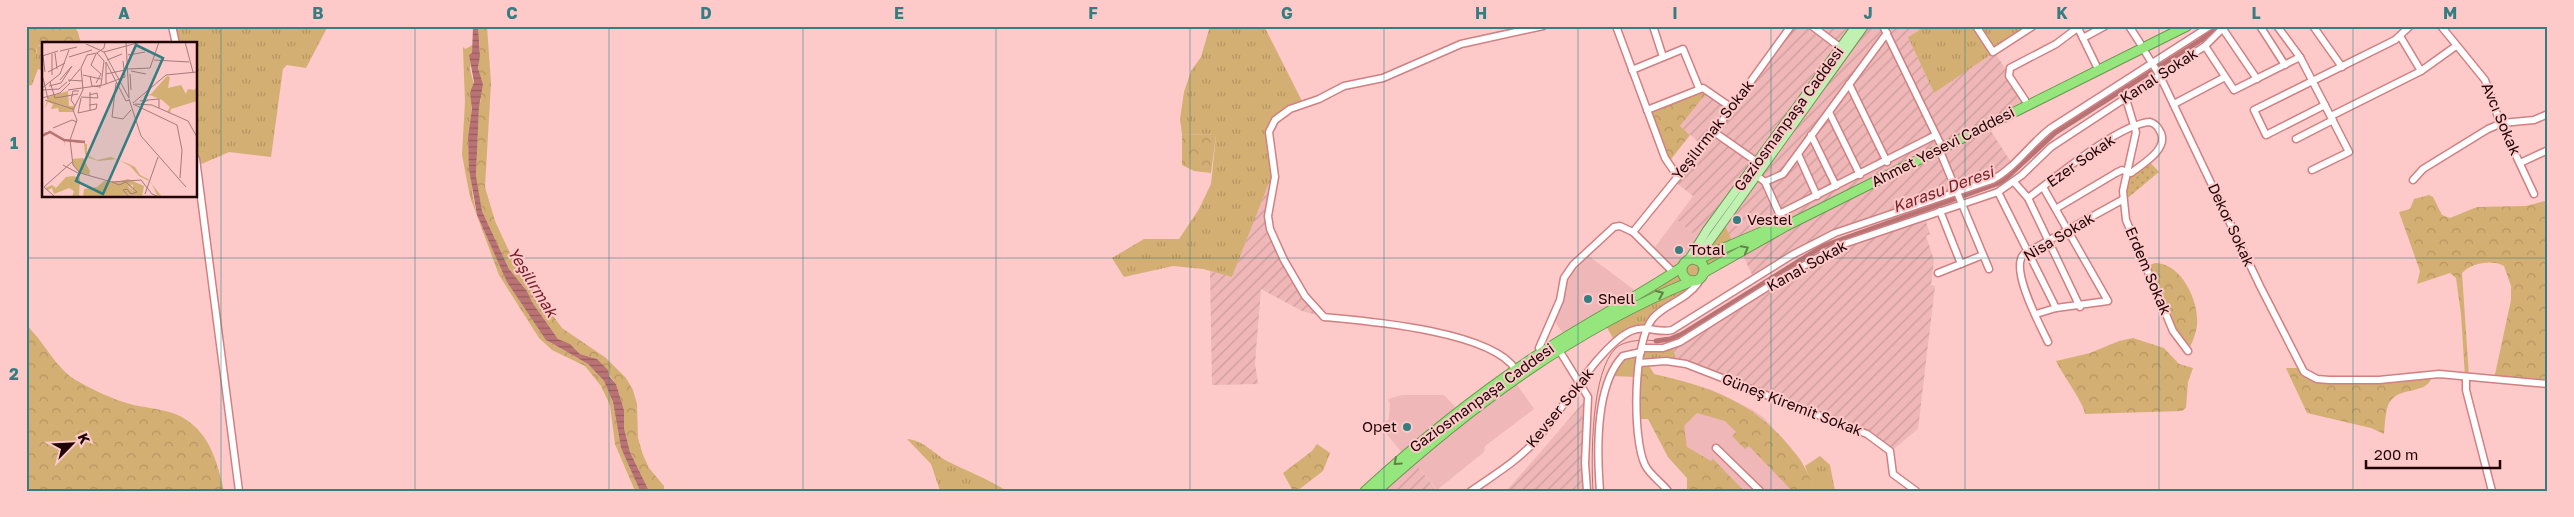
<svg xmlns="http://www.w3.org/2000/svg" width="2574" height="517" font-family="'Golos Text',sans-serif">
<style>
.built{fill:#efb7b7}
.industrial{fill:url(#industrial-furrows)}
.grass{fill:url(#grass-tufts)}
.forest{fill:url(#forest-crowns)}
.park{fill:url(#park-dots)}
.water{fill:url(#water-rules)}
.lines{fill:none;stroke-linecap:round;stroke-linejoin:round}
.stream{stroke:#ba7374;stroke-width:1}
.canal{stroke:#ba7374;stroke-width:5}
.minor-casing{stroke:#d08082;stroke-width:9}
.major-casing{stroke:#6d9754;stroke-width:10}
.highway-casing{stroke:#6d9754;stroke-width:11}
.minor{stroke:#fff;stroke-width:6}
.major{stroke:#c0f0b2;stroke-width:8}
.highway{stroke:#96e67e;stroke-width:9}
.oneway{stroke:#618148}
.grid{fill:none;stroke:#347d80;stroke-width:1;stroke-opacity:0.55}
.poi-dot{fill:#347d80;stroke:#fdc9c9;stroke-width:2}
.labels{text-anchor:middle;stroke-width:4;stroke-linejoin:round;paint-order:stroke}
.street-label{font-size:15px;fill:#200506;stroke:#fdc9c9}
.poi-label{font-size:15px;fill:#200506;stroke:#fdc9c9;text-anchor:start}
.water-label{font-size:16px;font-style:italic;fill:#751e28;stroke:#fdc9c9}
.inset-river{fill:none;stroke:#ba7374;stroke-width:2.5}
.inset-road{fill:none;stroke:#a57b7b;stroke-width:1}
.view{fill:#347d80;fill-opacity:0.15;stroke:#347d80;stroke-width:2.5}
.inset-edge{fill:none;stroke:#200506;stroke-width:2.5}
.neatline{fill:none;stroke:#347d80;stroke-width:2}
.grid-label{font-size:16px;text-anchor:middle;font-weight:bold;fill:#347d80}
</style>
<defs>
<pattern id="industrial-furrows" width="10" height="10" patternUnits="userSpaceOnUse" patternTransform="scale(1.25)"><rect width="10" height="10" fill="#efb7b7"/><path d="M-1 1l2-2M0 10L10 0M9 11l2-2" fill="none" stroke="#cd9c9c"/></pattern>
<pattern id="grass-tufts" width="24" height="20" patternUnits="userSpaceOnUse" patternTransform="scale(1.25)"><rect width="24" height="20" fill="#d4af73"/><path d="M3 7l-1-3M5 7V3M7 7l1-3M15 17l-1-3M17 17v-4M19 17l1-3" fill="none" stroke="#b69562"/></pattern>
<pattern id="forest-crowns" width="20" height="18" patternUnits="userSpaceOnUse" patternTransform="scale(1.25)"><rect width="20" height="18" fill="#d4af73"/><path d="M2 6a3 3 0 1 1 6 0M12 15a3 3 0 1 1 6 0" fill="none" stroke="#b69562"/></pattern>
<pattern id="park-dots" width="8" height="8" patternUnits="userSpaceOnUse" patternTransform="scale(1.25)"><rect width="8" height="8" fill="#d4af73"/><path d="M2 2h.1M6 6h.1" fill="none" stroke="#b69562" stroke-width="1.8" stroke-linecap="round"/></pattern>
<pattern id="water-rules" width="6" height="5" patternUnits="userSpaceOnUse" patternTransform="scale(1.25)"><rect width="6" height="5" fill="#ba7374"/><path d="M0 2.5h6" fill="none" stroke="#975c5d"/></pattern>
</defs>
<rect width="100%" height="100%" fill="#fdc9c9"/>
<!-- built -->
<g class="built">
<path d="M1676 219 1701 240 1682 267 1674 273 1652 251Z"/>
<path d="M1586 254 1633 289 1636 296 1566 337 1552 318 1562 282Z"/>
<path d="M1647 362 1654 374 1712 390 1753 410 1764 418 1801 460 1814 491H1687V478L1668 457 1653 426 1648 419H1638Z"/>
<path d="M1514 380 1534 409 1485 446 1484 452 1437 490 1412 459Z"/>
<path d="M1402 395H1444L1459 411 1404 455 1380 426 1389 419 1390 404 1388 399Z"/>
</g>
<!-- industrial -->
<g class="industrial">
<path d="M1791 26H1926L1908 37 1934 93 1994 51 2028 105 1987 125 2013 165 1998 177 1835 233 1754 279 1741 251 1696 260 1701 240 1676 219 1693 196 1674 181 1703 146 1680 126 1709 90 1731 108Z"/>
<path d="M1269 183 1275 185 1268 222 1305 296 1324 317 1302 311 1261 289 1255 363 1258 384 1212 385 1210 271 1232 277Z"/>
<path d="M1924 216 1930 234 1926 236 1934 260 1931 285 1935 286 1918 429 1890 452 1873 437 1677 362 1672 345 1826 252Z"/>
<path d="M1588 397 1587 491H1506L1538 455Z"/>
<path d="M1412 459 1437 491H1377Z"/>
</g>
<!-- grass -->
<g class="grass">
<path d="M172 26H328L306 68 287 65 283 69 271 157 229 152 197 166 196 44H176Z"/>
<path d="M1210 26H1264L1304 105 1290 109 1270 128 1275 185 1269 183 1232 277 1203 269 1173 266 1124 277 1112 258 1144 239H1179L1199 209 1211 184 1216 135 1182 134 1180 119 1184 92 1191 71 1201 57Z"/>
<path d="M1926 26H2033L1934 93 1908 37Z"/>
<path d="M44 45V71L38 69 32 85 26 86V65L37 53V46Z"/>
<path d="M473 45 470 69 474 85 468 146 473 197H470L462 155 465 101 463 50V47L465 49Z"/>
<path d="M1723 221 1733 243 1762 239 1702 275 1697 280 1698 283 1664 309 1647 328H1641L1615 342 1604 322 1637 304 1634 297 1692 259Z"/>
<path d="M1672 345 1677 362 1639 363 1637 377 1611 376C1626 347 1642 348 1672 345Z"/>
<path d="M907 439C923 440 933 453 947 461 967 471 988 479 1007 491H940L931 464Z"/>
<path d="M1820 456 1830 465 1835 491H1814L1805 466Z"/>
</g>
<!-- forest -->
<g class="forest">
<path d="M26 26H74L78 32 81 44 40 45 37 46 36 57 26 65Z"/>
<path d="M478 26H487L491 83 485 187 495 221 515 264 562 328 606 358 626 378 633 390 637 404 638 438 643 455 649 468 664 486V491H649L630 452 624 428V410L616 384 597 359 580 354 573 347 558 339 532 302 527 291 509 269 482 211 476 178 479 105 481 100 479 95 483 84 478 68 480 51Z"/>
<path d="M1697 89 1709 90 1680 126 1690 135 1668 163 1647 110Z"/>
<path d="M1182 134 1216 135 1211 173 1194 171 1182 165Z"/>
<path d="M2429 195 2433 197 2442 215 2450 218 2477 207 2526 206 2548 200V384L2494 379 2511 300V286L2504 266C2493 259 2471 263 2462 273L2469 377H2465L2461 314 2456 278 2450 273 2417 284 2420 271 2399 212 2410 209 2414 199Z"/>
<path d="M470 197H473L477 215 507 281 549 342 588 364 604 381 613 402 621 448 640 491H635L615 444 610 405 601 386 585 366 552 350 539 338 499 275Z"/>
<path d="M2155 263C2182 263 2199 302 2197 325 2196 334 2192 343 2188 351L2181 344 2145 267Z"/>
<path d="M26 325C44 341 54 366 74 379 91 389 112 399 130 404 149 409 173 409 188 421 211 437 218 465 224 491H26Z"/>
<path d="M2133 338 2164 348 2179 364 2193 368 2188 382 2186 408 2182 411 2085 414C2084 403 2062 374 2056 361L2090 353 2119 341Z"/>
<path d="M1647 362 1654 374C1707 386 1749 400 1785 441 1799 457 1809 471 1814 491H1792L1749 446 1745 449 1732 436 1736 432 1725 421 1697 413 1684 426 1687 447 1711 461 1713 459 1744 491 1687 490V478L1668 457 1648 419H1638L1639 363Z"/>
<path d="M2286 368H2302L2317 379 2432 375C2429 396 2399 385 2389 403 2385 411 2385 425 2384 434L2371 428 2307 413Z"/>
<path d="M1317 444 1330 453 1323 471 1297 491H1293L1283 473 1312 451Z"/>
</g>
<!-- park -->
<path class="park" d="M2148 160 2159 172 2123 202C2123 180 2132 172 2148 160Z"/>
<!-- water -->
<path class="water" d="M478 26 480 56 478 68 483 84 479 107 476 176 482 211 509 269 527 291 532 302 558 339 570 344 580 354 597 359 608 370 609 376 616 384 624 410V428L630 452 649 491H640L621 448 613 402 604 381 588 364 546 340 507 282 477 215 469 169 468 138 472 108 470 93 474 82 469 55 472 53 473 27Z"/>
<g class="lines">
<!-- stream -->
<g class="stream">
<path d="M1646 340 1656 341"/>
<path d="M1593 491C1591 458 1591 371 1616 348 1623 342 1633 341 1642 340"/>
</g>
<!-- canal -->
<path class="canal" d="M1656 341 1670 339 1682 334 1823 246 2002 182 2055 133 2201 40 2217 26"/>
<!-- minor casing -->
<g class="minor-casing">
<g id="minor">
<path d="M172 26 176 44"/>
<path d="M1616 26 1665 158 1678 177"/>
<path d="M1653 26 1663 57"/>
<path d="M1812 26 1841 48"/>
<path d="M1883 26 1940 143"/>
<path d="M1976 26 1993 52 2033 26"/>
<path d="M2129 26 2140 43"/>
<path d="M2260 26 2285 65"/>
<path d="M2277 26 2300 57 2349 152 2312 170"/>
<path d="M2313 26 2342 67"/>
<path d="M2441 26 2485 80 2498 117 2534 194"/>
<path d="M2078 28 2096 65"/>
<path d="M2223 29 2257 79"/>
<path d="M2400 36 2421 71"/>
<path d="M2083 38 2105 26"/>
<path d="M2205 46 2234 90 2300 57"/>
<path d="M2142 47 2160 76 2260 286 2304 372 2317 379 2329 380H2379L2439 374 2548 384"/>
<path d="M1632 70 1683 49 1699 88"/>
<path d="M1849 84 1887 162"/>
<path d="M2126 99 2136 132 2123 191 2126 220 2173 331 2188 351"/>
<path d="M2025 100 2009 76 2010 68 2056 44 2080 26"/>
<path d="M2174 104 2225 77"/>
<path d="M2325 105 2266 135 2254 110 2395 40 2410 26"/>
<path d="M1647 110 1703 88 1732 108"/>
<path d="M1829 112 1860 175"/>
<path d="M2331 116 2421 71 2456 46"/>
<path d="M1714 132 1757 162"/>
<path d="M1811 135 1836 186"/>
<path d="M2296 139 2333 120"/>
<path d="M1939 149 1989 269"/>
<path d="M1798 154 1817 196"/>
<path d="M196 159 239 491"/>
<path d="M2520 163 2548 150"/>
<path d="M1756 175 1765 182 1783 222"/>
<path d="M2413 180 2423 169 2488 129 2502 123 2534 120 2548 114"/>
<path d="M1765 182 1783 174 1887 33"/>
<path d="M2014 182 2028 198 2080 307"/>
<path d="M1998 192 2056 308"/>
<path d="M2028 198C2054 179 2118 124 2150 122 2156 124 2158 127 2161 133 2168 150 2142 164 2131 173L2122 170 2116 173 2057 208"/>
<path d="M1940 211 1961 264"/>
<path d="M1779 214 1936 135"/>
<path d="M1674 273 1633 232 1714 132 1791 26"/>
<path d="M1938 273 1983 255"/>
<path d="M2036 314 2056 308 2108 301 2043 187"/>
<path d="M2048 342C2040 325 2009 268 2024 254L2122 200"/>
<path d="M1642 348H1663L1680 342 1777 281 1838 246 1998 192 2022 175 2051 147 2205 46 2225 26"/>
<path d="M1559 350 1588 397 1585 463 1587 491"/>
<path d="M1542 352 1539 348 1560 300 1564 278 1573 265 1614 227 1620 226 1633 232"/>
<path d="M1639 363 1666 361 1686 364 1867 434 1890 451 1893 474 1916 491"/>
<path d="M1516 370C1492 331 1368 321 1324 317L1305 296 1284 260 1270 229 1268 216 1275 177 1269 132 1275 120 1290 109 1319 99 1344 86 1383 78 1461 44 1543 26"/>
<path d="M2466 377V390L2492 491"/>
<path d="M1716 448 1760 491"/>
<path d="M1471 491C1494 475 1519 460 1537 439 1561 412 1600 345 1631 331 1646 324 1658 334 1672 330L1792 255 1835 233 1992 180C2015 168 2030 144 2051 128L2210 26"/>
<path d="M1600 491C1597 453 1595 385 1623 356L1641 352"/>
<path d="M1668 491C1661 482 1650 475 1645 465 1632 438 1633 341 1653 318 1666 303 1685 301 1698 283L1697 280"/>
</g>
</g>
<!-- major casing -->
<g class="major-casing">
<g id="major">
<path d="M1696 260 1864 26"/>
<path d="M1688 261 1707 230 1856 26"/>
</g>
</g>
<!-- highway casing -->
<g class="highway-casing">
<g id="highway">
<circle cx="1693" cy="270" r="11"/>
<path d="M1696 260 1778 225"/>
<path d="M1703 273 1786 226 2187 26"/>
<path d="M1365 491C1421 440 1479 393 1542 352 1588 322 1637 297 1682 267"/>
<path d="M1377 491C1471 406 1574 329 1692 281"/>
</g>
</g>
<!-- minor -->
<use href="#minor" class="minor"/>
<!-- major -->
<use href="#major" class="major"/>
<!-- highway -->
<use href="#highway" class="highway"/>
</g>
<!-- one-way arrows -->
<defs><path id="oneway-chevron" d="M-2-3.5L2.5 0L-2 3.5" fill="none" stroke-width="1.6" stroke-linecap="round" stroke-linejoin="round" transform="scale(1.25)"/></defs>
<g class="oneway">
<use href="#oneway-chevron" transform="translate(1745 249) rotate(-29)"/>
<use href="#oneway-chevron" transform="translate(1660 294) rotate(-23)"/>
<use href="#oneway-chevron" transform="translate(1397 462) rotate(138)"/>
</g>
<!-- grid -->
<path class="grid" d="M221 26V491M415 26V491M609 26V491M803 26V491M996 26V491M1190 26V491M1384 26V491M1578 26V491M1771 26V491M1965 26V491M2159 26V491M2353 26V491M26 258H2548"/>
<!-- markers -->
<g class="poi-dot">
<circle cx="1737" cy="220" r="5"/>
<circle cx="1679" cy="250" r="5"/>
<circle cx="1588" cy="299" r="5"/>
<circle cx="1407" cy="427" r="5"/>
</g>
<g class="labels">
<!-- street labels -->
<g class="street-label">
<text transform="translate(2159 76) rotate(-33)" y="5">Kanal Sokak</text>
<text transform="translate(1789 119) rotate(-54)" y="5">Gaziosmanpaşa Caddesi</text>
<text transform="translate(2501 119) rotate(67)" y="5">Avcı Sokak</text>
<text transform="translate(1713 130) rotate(-52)" y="5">Yeşilırmak Sokak</text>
<text transform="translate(1943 147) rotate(-27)" y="5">Ahmet Yesevi Caddesi</text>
<text transform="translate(2081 161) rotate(-35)" y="5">Ezer Sokak</text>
<text transform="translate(2231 225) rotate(65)" y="5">Dekor Sokak</text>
<text transform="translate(2059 237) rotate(-31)" y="5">Nisa Sokak</text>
<text transform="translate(1807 266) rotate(-29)" y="5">Kanal Sokak</text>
<text transform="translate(2148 271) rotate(67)" y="5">Erdem Sokak</text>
<text transform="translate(1482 398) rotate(-36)" y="5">Gaziosmanpaşa Caddesi</text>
<text transform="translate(1792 405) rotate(21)" y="5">Güneş Kiremit Sokak</text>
<text transform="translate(1560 408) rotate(-51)" y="5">Kevser Sokak</text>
</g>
<!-- poi labels -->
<g class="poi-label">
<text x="1747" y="225">Vestel</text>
<text x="1689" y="255">Total</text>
<text x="1598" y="304">Shell</text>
<text x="1397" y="432" text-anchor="end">Opet</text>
</g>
<!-- water labels -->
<g class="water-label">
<text transform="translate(1943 189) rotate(-20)" y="6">Karasu Deresi</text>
<text transform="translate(533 282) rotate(58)" y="6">Yeşilırmak</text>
</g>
</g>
<!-- overview -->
<g transform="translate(42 42)">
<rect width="155" height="155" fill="#fdc9c9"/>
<path d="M125 34 128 35 126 46 139 43 144 52 146 47 152 48 155 45V59L129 67 128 71 125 70 128 65 120 58 108 53 104 55H101L109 52ZM26 49 27 64H33L32 70H17L16 66 9 67 11 62 6 60 3 66 6 55ZM41 116 48 129 47 133 38 131 31 123 30 117ZM86 137 102 144 100 154 80 152 85 144 91 149V143L74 140Z" fill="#d4af73"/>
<path d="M3 90H8L27 99 35 98 42 100 45 103V113L55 118 69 115 87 122 93 125 98 133 106 137 120 155 115 153 109 140 97 134 88 124 75 117 57 119 47 116 43 112 42 101H36L23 98 22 105V98L8 91 0 94ZM31 134 38 136 37 153 40 155H30L32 149 27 146 12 152 10 146 6 148 3 146 10 143 14 146 24 135ZM62 139 88 141 92 150 87 144 80 152 103 155H41L42 147 55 145Z" fill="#d4af73"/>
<path class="inset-river" d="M0 94 8 90 22 98 43 100"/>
<path class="inset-road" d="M63 0 62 6 55 11 45 13 39 26 41 48 31 68 35 78 28 98 31 123 38 131 70 140 99 138 110 152 117 155M84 0 87 56M143 0 151 30M44 2 62 10 87 56M18 9 35 5M62 10 99 0M13 11 15 27M55 11 62 19 59 43M54 12 49 23 59 32 54 41M86 13 103 10M0 14 16 9M1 14 3 30M27 15 50 8M65 18 80 12M112 18 147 20M64 20 84 59 87 58M86 27 108 26 117 0M89 29 104 32M6 30 23 21M64 32 83 28M88 32 89 48M10 33V12M41 33 59 37M48 34 50 44 59 45M1 36 6 57M18 38 29 25M26 38 41 39M8 40 13 56 36 52M27 40 38 27M74 41 70 75 81 77 89 68M64 42V20M7 44 19 41 30 24M0 46 18 32 27 8M0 48 17 47 25 40M26 48 61 43 83 35 81 19M48 50V68M39 55 56 56 55 51 47 53M0 56 18 51 28 41M39 56 36 71 54 67 55 62 47 63M87 57 99 94 144 145M3 58 31 67M106 58 117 57V66M98 59 106 58 99 62M91 61 124 33 155 30M91 62 135 83 140 108 138 136M93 62 110 63 146 79 155 95M33 64 29 58 31 49H37M11 86 30 78 35 80M21 123 36 131M70 140 77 143 84 140 95 150 89 152 85 147 81 148 87 155M103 152 116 115M13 155 2 145 30 120"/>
<path class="view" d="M94 3 121 16 61 152 34 139Z"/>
<rect width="155" height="155" class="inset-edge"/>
</g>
<!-- border -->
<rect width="2574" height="517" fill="none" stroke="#fdc9c9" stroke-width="55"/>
<!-- north arrow -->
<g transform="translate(72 444) rotate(66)" stroke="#fdc9c9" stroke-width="4" paint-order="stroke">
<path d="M0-4L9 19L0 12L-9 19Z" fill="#200506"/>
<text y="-8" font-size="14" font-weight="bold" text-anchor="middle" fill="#200506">K</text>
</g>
<!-- scale -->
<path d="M2366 460v8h134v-8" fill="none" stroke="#200506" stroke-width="2.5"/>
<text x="2374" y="460" font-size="15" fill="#200506" stroke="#fdc9c9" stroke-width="4" paint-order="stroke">200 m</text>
<rect x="28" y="28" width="2518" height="462" class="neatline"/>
<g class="grid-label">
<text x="124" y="19">A</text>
<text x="318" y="19">B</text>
<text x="512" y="19">C</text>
<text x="706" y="19">D</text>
<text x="899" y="19">E</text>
<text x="1093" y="19">F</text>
<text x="1287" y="19">G</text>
<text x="1481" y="19">H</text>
<text x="1675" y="19">I</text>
<text x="1868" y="19">J</text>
<text x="2062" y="19">K</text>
<text x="2256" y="19">L</text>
<text x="2450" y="19">M</text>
<text x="14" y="149">1</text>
<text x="14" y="380">2</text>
</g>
</svg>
